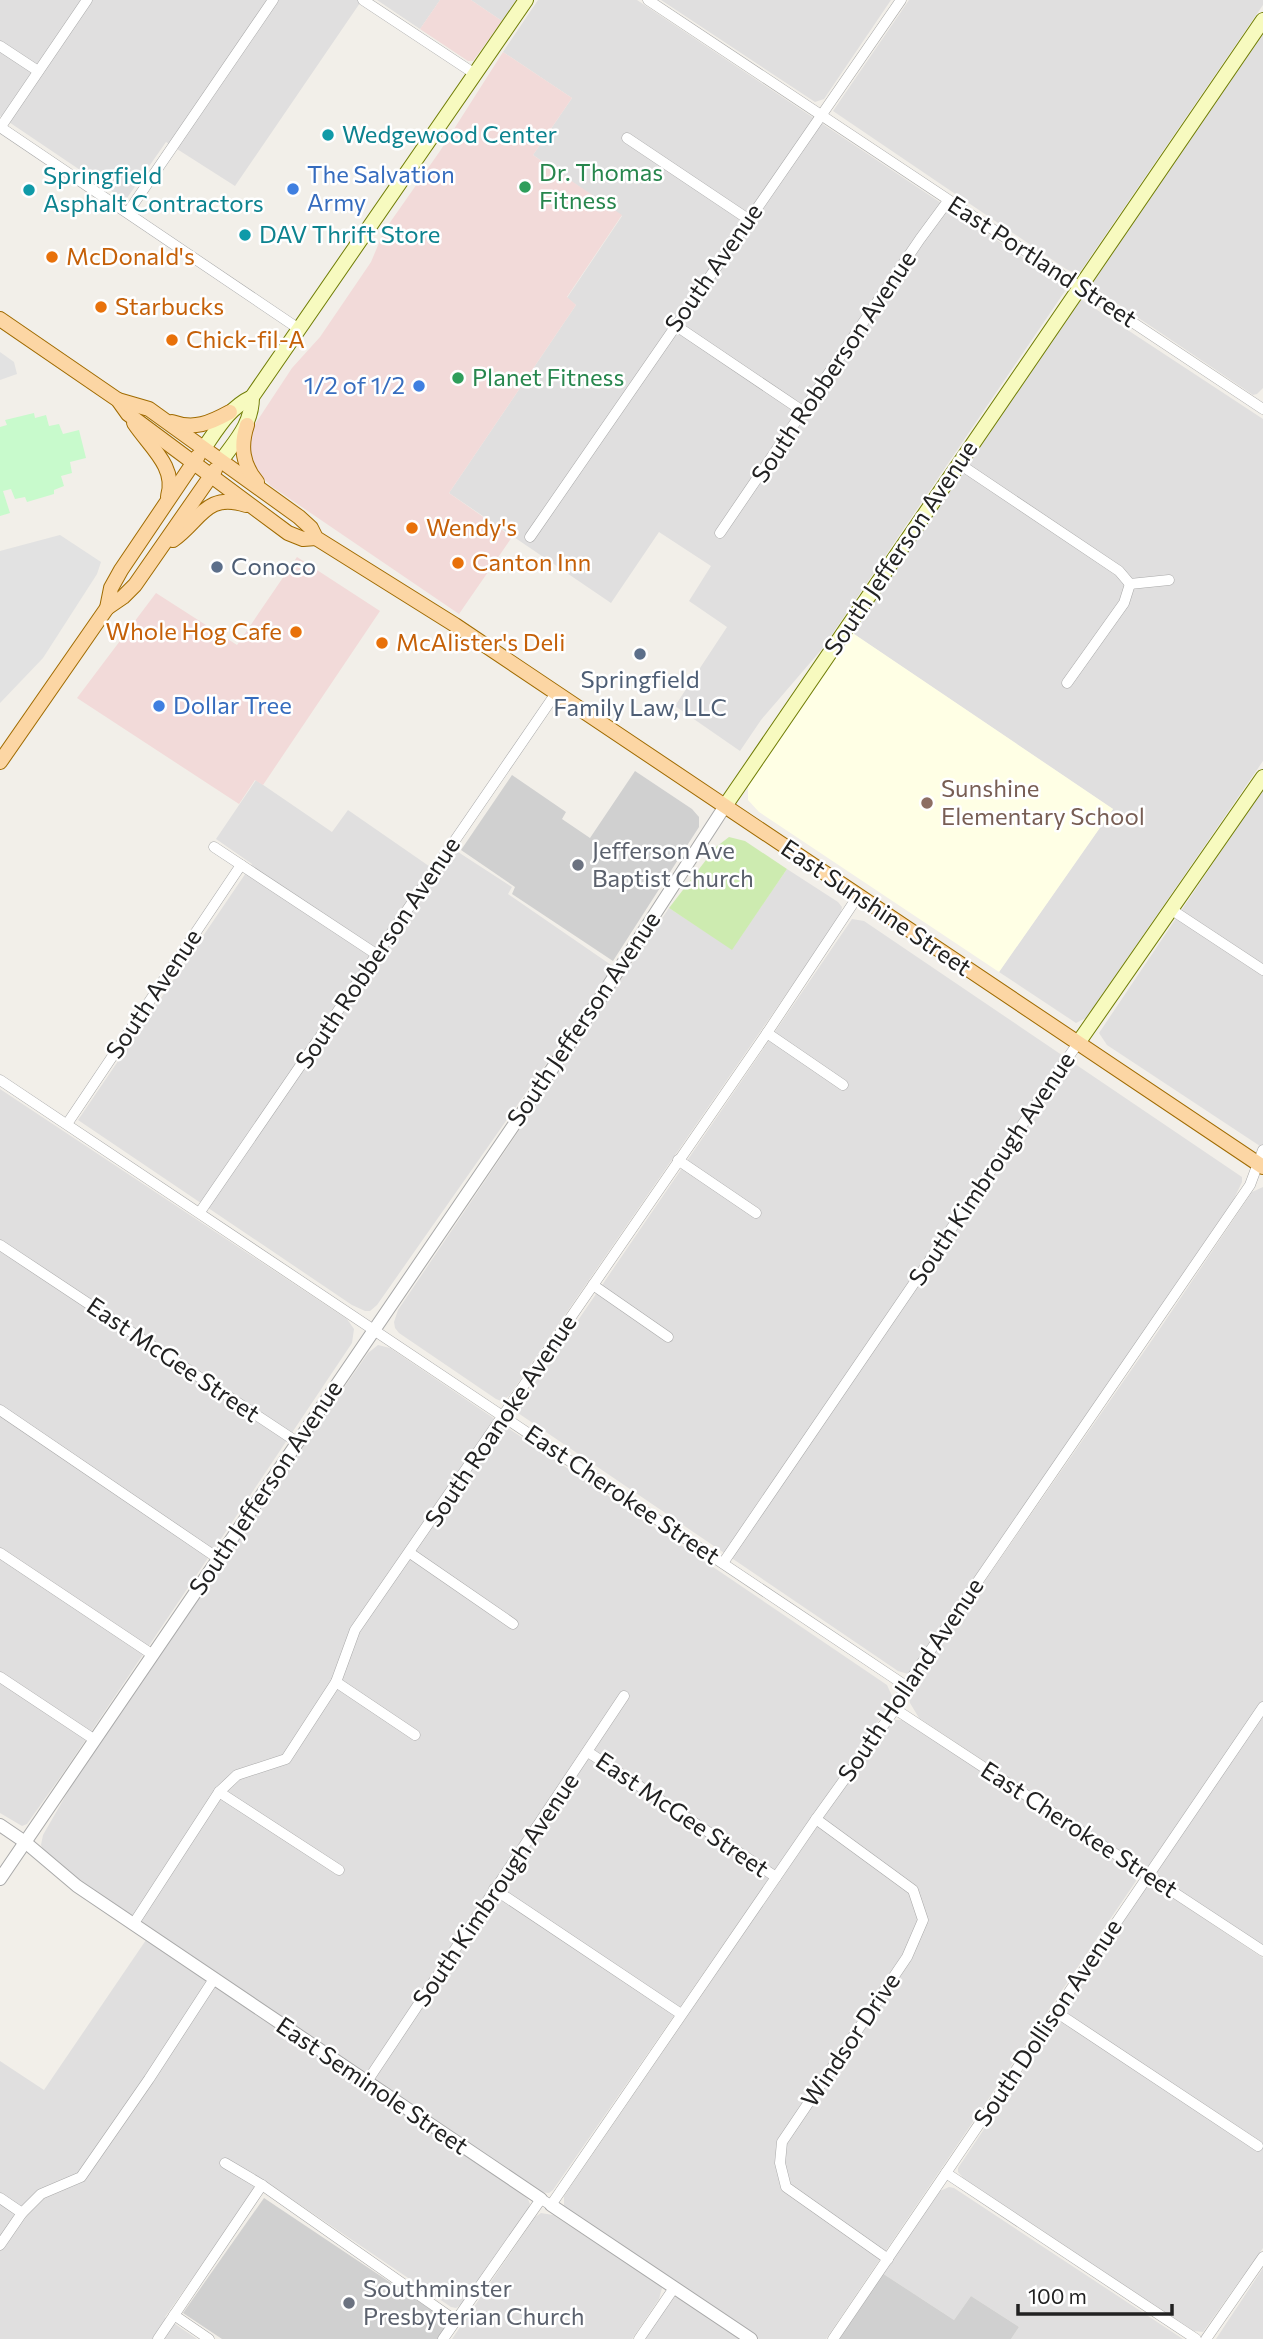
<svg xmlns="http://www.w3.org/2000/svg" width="1263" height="2339" font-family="Commissioner,sans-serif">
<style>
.residential{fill:#e0dfdf}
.commercial{fill:#f2dad9}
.education{fill:#ffffe5}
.religious{fill:#d0d0d0}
.grass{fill:#cdebb0}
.park{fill:#c8facc}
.parking{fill:#e2e2e2}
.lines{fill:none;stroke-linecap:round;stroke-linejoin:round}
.minor-casing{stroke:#a9a9a9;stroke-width:11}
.tertiary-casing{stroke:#a9a9a9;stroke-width:14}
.secondary-casing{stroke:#707d05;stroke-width:16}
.primary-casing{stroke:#a06b00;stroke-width:16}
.minor{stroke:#fff;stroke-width:10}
.tertiary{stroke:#fff;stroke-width:12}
.secondary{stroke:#f7fabf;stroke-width:14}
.primary{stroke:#fcd6a4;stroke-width:14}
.culture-dot{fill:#0f9aa8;stroke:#fff;stroke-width:2.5}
.leisure-dot{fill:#2e9e5b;stroke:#fff;stroke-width:2.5}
.shop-dot{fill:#3f7fe0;stroke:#fff;stroke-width:2.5}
.food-dot{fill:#e8710a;stroke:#fff;stroke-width:2.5}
.service-dot{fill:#5c6f8a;stroke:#fff;stroke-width:2.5}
.education-dot{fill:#8d6e63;stroke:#fff;stroke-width:2.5}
.worship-dot{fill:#6b7280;stroke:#fff;stroke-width:2.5}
.labels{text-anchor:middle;stroke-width:5;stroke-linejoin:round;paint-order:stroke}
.culture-label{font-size:24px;fill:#0d838f;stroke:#fff;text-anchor:start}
.leisure-label{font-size:24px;fill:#27864d;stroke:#fff;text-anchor:start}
.shop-label{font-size:24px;fill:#366cbe;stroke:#fff;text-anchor:start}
.food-label{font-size:24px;fill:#c56008;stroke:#fff;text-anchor:start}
.street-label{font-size:24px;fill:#222;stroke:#fff}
.service-label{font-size:24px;fill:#4e5e75;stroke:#fff;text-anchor:start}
.education-label{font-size:24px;fill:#785e54;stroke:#fff;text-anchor:start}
.worship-label{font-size:24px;fill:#5b616d;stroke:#fff;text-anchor:start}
</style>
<rect width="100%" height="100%" fill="#f2efe9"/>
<!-- residential -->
<g class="residential">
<path d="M0 0H362L235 186 166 142 127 198 123 199 0 116Z"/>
<path d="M377 0H440L420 29Z"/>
<path d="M471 0H516L502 21Z"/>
<path d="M538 0H637L1058 281 1065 291 822 649 761 720 740 751 675 706 727 627 689 601 711 566 659 532 611 603 449 493 576 305 567 298 622 216 533 155 572 98 503 52Z"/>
<path d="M661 0H891L824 99 815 102Z"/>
<path d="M909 0H1263V5L1080 272 1077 274 1066 269 833 111Z"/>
<path d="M1263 30V388L1257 394 1253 395 1094 288 1092 284V280Z"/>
<path d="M1082 300 1263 419V761L1086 1018 1076 1023 999 972 1113 809 851 632 1078 302Z"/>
<path d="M256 780 332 832 348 810 439 873 455 850 512 887 508 894 614 967 377 1305 370 1311H365L352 1305 78 1120 252 864 216 839Z"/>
<path d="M1263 789V1148L1107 1045 1099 1033Z"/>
<path d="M787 869 838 902 842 907 840 916 509 1396 501 1401 496 1399 399 1333 395 1328 394 1322 398 1310 669 908 732 949Z"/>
<path d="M852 919 864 921 1242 1177V1182L1232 1203 908 1674 898 1671 518 1413V1407L555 1354Z"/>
<path d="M0 1089 347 1319 354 1329 352 1343 245 1503 66 1769 27 1824 22 1826 0 1813Z"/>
<path d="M1263 1187V1946L919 1718 910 1703 909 1695 914 1683 1159 1330 1252 1192Z"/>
<path d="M378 1345 390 1348 887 1685 892 1696 888 1707 553 2190 549 2193 539 2192 105 1901 44 1852 41 1845 43 1835 70 1788 156 1659 368 1353Z"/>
<path d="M893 1720H903L910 1724 1133 1872 1136 1881 826 2339H759L568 2212 564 2207V2196L888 1723Z"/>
<path d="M1148 1887 1158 1888 1263 1958V2248L1203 2332 1194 2331 964 2179 958 2172V2168L1144 1890Z"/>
<path d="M146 1940 523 2194 528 2199 530 2204 528 2210 461 2305 456 2308 451 2307 262 2179 165 2317 197 2339H0V2061L44 2090Z"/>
<path d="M949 2187 954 2188 1183 2339H1011L1019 2327 971 2296 954 2320 882 2273 940 2191Z"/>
<path d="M541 2213 553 2215 659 2284 662 2288 659 2299 632 2339H452L535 2217Z"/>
<path d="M1263 2268V2339H1216Z"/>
<path d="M674 2297 680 2298 742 2339H644Z"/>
</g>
<!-- commercial -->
<g class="commercial">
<path d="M440 0H471L502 21 473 61H468L420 29Z"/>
<path d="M503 52 572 98 533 155 622 215 567 297 576 305 449 493 512 537 459 614 271 486 252 467 248 435 292 368 320 337 371 262 384 231 440 151Z"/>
<path d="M297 557 380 611 263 785 255 780 239 804 77 698 156 593 237 645Z"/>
</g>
<!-- education -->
<path class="education" d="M851 632 1113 809 999 972 759 812 748 800V785Z"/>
<!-- religious -->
<g class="religious">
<path d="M635 771 692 809 699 817V827L613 961 512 894 515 887 461 850 512 775 566 812 562 819 590 838Z"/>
<path d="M264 2198 442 2317 447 2324 438 2339H222L183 2313Z"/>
<path d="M882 2273 954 2320 971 2296 1019 2327 1011 2339H837Z"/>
</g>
<!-- grass -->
<path class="grass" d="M729 837 745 841 787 869 732 950 669 908 716 847Z"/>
<!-- park -->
<path class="park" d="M34 413 35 418 46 415 49 426 59 424 63 434 79 430 86 458 70 462 72 473 61 476 64 486 54 490V494L27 502 25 497 15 499 11 489 3 491 10 513 0 516V427L7 425 5 420Z"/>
<!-- parking -->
<g class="parking">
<path d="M0 352 14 362 17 374 0 380Z"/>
<path d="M60 535 101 562 97 574 43 658 0 703V551Z"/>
</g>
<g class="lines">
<!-- minor casing -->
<g class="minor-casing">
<g id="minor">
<path d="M363 0 475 74"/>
<path d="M648 0 1263 409"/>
<path d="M0 46 38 71"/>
<path d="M0 127 299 329"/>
<path d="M0 128 87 0"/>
<path d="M627 138 748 219"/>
<path d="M128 212 273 0"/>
<path d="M675 325 804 412"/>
<path d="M958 463 1119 571 1130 584"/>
<path d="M720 533 920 239 948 201"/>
<path d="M530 537 901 0"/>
<path d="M1130 584 1169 580"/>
<path d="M1067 683 1124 603 1130 584"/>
<path d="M214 847 376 954"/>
<path d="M1172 910 1263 970"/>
<path d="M767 1033 843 1085"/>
<path d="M0 1080 906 1686"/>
<path d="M67 1124 241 865"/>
<path d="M678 1160 756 1213"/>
<path d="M200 1212 556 693"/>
<path d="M0 1245 297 1442"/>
<path d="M593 1285 668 1337"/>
<path d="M0 1410 219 1559"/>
<path d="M0 1553 153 1655"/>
<path d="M410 1553 513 1624"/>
<path d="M723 1563 1078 1043"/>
<path d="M0 1677 95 1740"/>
<path d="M336 1682 415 1735"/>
<path d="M895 1709 1263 1951"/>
<path d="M588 1752 776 1877"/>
<path d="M219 1792 339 1870"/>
<path d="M816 1819 913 1890 923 1920 907 1957 782 2142 780 2163 786 2187 888 2259"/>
<path d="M494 1889 681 2014"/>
<path d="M134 1923 219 1792 237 1775 286 1759 336 1682 355 1630 767 1033 858 896"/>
<path d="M1056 2012 1258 2146"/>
<path d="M366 2083 624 1696"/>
<path d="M225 2163 262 2185 456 2321"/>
<path d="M946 2173 1196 2339"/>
<path d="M0 2198 22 2213"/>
<path d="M0 2245 22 2213 41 2194 81 2177 149 2079 214 1979"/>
<path d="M174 2315 209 2339"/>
<path d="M158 2339 262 2185"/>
<path d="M443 2339 541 2199 551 2205 816 1819 895 1709 906 1686 1250 1185 1263 1150"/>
<path d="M639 2339 674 2288"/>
<path d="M833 2339 1263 1707"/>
<path d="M1206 2339 1263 2257"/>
</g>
</g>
<!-- tertiary casing -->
<g class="tertiary-casing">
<g id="tertiary">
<path d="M0 1825 25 1842 77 1886 541 2199"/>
<path d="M0 1879 599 1000 725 806"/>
<path d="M551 2205 751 2339"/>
</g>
</g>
<!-- secondary casing -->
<g class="secondary-casing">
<g id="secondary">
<path d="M204 448C218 428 229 408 252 397L526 0"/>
<path d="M221 461C236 440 252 424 252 397"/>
<path d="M725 806 1263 20"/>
<path d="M1078 1043 1263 777"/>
</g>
</g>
<!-- primary casing -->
<g class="primary-casing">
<g id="primary">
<path d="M0 319 118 400 128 414 288 533 303 539 316 538"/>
<path d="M118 400 149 409 299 517 311 528 316 538 455 625 1263 1167"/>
<path d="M172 422C194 430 210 423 230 412"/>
<path d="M134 423C149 446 177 467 168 496"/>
<path d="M247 425C240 446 242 464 257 482"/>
<path d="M173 540C201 520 206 492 246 505"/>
<path d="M107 608 123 597 135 585 215 470"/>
<path d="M0 762 107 608 111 588 121 570 198 456"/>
</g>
</g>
<!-- minor -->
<use href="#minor" class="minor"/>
<!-- tertiary -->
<use href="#tertiary" class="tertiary"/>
<!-- secondary -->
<use href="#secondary" class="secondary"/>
<!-- primary -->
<use href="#primary" class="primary"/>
</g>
<!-- markers -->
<g class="culture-dot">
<circle cx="328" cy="135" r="7"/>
<circle cx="29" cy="190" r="7"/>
<circle cx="245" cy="235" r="7"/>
</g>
<g class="leisure-dot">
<circle cx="525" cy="187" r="7"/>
<circle cx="458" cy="378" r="7"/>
</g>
<g class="shop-dot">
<circle cx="293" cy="189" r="7"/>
<circle cx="419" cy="386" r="7"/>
<circle cx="159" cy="706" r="7"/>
</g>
<g class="food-dot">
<circle cx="52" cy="257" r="7"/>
<circle cx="101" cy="307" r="7"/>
<circle cx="172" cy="340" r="7"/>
<circle cx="412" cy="528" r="7"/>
<circle cx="458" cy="563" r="7"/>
<circle cx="296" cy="632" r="7"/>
<circle cx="382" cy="643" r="7"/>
</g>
<g class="service-dot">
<circle cx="217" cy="567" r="7"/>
<circle cx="640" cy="654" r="7"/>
</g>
<circle class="education-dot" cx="927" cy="803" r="7"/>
<g class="worship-dot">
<circle cx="578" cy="865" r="7"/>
<circle cx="349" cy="2303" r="7"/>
</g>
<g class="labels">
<!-- culture labels -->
<g class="culture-label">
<text x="342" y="143">Wedgewood Center</text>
<text x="43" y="184">Springfield<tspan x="43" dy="28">Asphalt Contractors</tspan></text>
<text x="259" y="243">DAV Thrift Store</text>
</g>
<!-- leisure labels -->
<g class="leisure-label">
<text x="539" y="181">Dr. Thomas<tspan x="539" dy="28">Fitness</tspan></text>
<text x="472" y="386">Planet Fitness</text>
</g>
<!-- shop labels -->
<g class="shop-label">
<text x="307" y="183">The Salvation<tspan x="307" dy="28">Army</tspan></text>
<text x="405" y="394" text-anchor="end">1/2 of 1/2</text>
<text x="173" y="714">Dollar Tree</text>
</g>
<!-- food labels -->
<g class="food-label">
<text x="66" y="265">McDonald's</text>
<text x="115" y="315">Starbucks</text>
<text x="186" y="348">Chick-fil-A</text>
<text x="426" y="536">Wendy's</text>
<text x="472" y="571">Canton Inn</text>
<text x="282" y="640" text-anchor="end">Whole Hog Cafe</text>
<text x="396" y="651">McAlister's Deli</text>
</g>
<!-- street labels -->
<g class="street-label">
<text transform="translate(1042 262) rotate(33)" y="8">East Portland Street</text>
<text transform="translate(714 268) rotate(-55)" y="8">South Avenue</text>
<text transform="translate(834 367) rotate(-56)" y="8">South Robberson Avenue</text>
<text transform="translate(901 548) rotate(-56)" y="8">South Jefferson Avenue</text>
<text transform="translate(876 908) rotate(34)" y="8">East Sunshine Street</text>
<text transform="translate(378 953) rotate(-56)" y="8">South Robberson Avenue</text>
<text transform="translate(154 994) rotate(-56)" y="8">South Avenue</text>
<text transform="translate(584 1019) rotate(-56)" y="8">South Jefferson Avenue</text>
<text transform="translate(992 1169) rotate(-56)" y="8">South Kimbrough Avenue</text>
<text transform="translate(173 1360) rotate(34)" y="8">East McGee Street</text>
<text transform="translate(501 1421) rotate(-56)" y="8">South Roanoke Avenue</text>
<text transform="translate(266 1488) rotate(-56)" y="8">South Jefferson Avenue</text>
<text transform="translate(622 1495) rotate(34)" y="8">East Cherokee Street</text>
<text transform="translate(911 1680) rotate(-56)" y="8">South Holland Avenue</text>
<text transform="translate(682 1815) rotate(34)" y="8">East McGee Street</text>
<text transform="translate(1079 1830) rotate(33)" y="8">East Cherokee Street</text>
<text transform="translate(496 1890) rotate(-56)" y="8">South Kimbrough Avenue</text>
<text transform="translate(1048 2023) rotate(-56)" y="8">South Dollison Avenue</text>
<text transform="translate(851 2040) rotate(-56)" y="8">Windsor Drive</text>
<text transform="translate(372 2086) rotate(34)" y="8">East Seminole Street</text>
</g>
<!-- service labels -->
<g class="service-label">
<text x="231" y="575">Conoco</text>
<text x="640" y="688" text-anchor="middle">Springfield<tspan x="640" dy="28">Family Law, LLC</tspan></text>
</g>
<!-- education labels -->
<g class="education-label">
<text x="941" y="797">Sunshine<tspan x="941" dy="28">Elementary School</tspan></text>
</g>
<!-- worship labels -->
<g class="worship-label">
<text x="592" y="859">Jefferson Ave<tspan x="592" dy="28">Baptist Church</tspan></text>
<text x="363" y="2297">Southminster<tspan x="363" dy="28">Presbyterian Church</tspan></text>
</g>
</g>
<!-- scale -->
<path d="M1018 2304v10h154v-10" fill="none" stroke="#222222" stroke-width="3.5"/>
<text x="1028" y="2304" font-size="21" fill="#222222" stroke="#ffffff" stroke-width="5" paint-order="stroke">100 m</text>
</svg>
